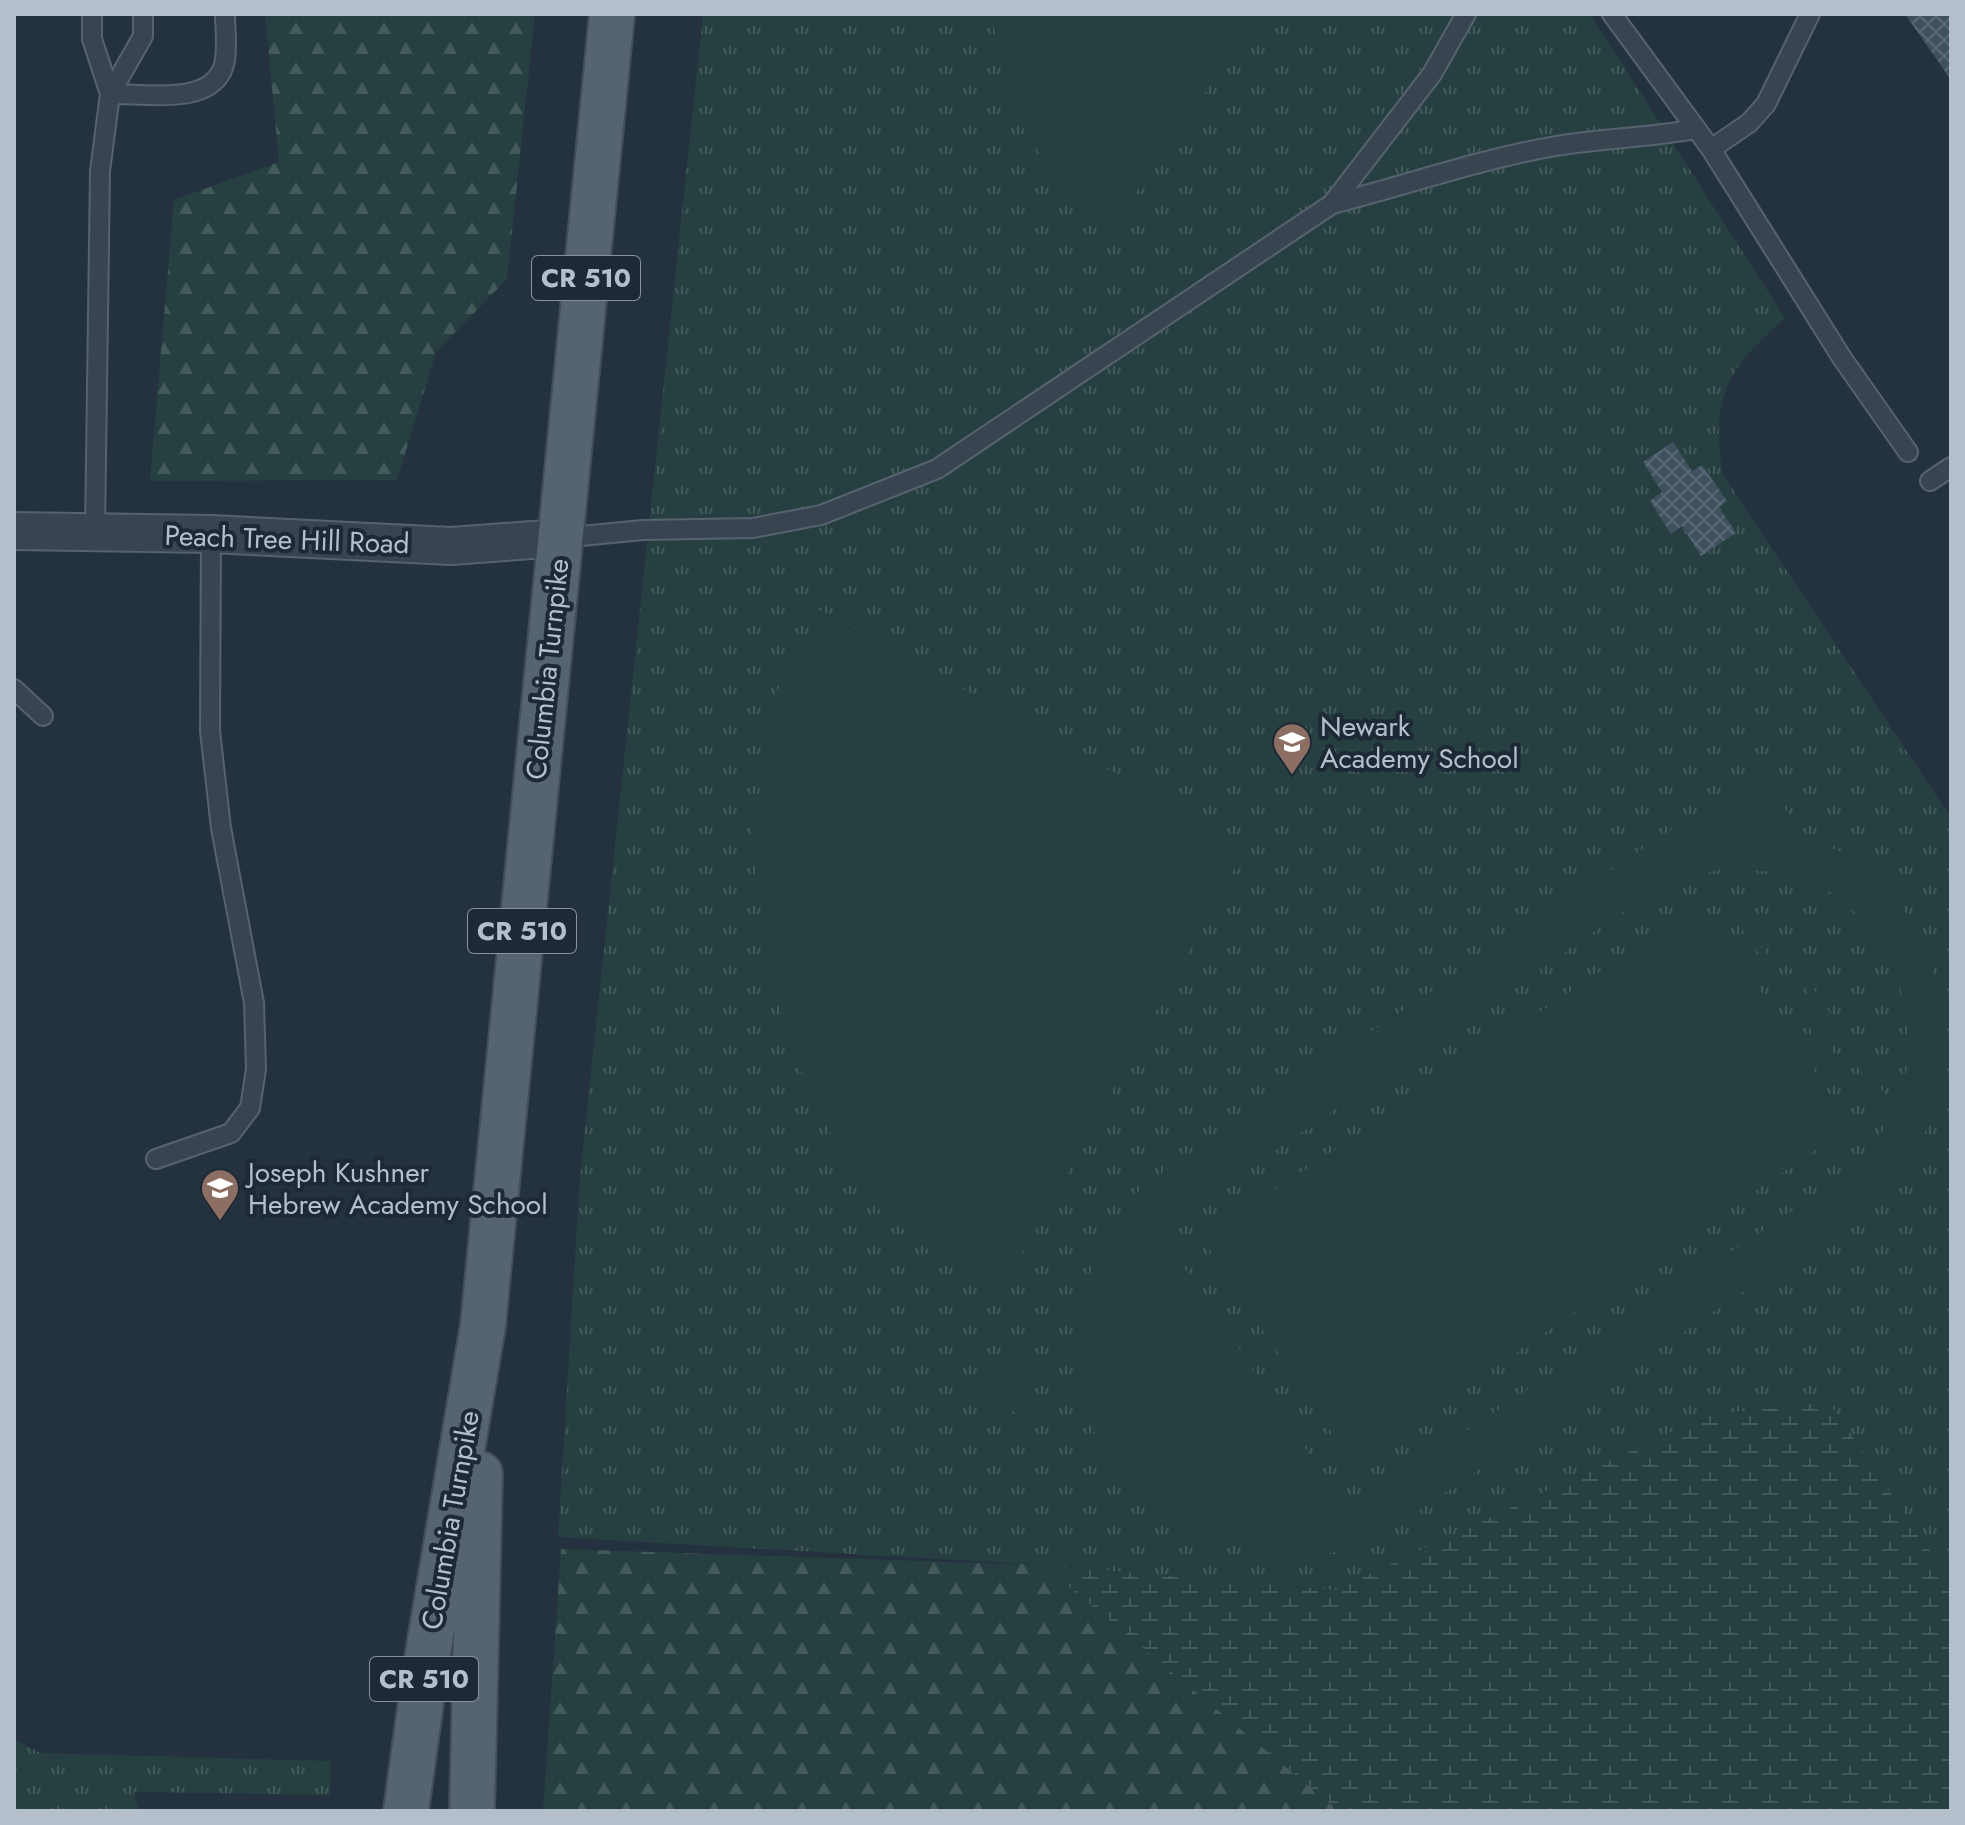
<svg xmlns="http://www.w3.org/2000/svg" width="1965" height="1825" font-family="Jost,sans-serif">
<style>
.grass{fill:url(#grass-tufts)}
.forest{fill:url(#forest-firs)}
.wetland{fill:url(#wetland-marsh)}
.pitch{fill:#264041;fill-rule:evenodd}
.building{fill:url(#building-cross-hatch)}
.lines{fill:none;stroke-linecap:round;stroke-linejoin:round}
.service-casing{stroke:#56626e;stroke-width:22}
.minor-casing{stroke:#56626e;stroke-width:40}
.primary-casing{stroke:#414d59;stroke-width:48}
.service{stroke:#384450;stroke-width:18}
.minor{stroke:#384450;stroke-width:36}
.primary{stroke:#566370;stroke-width:44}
.labels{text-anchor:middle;stroke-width:8;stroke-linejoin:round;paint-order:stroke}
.shield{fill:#1d2935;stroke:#87929e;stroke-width:2}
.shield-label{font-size:26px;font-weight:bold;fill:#b4bfcb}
.street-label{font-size:28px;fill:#b4bfcb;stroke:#1d2935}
.poi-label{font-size:28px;fill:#b4bfcb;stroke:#1d2935;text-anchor:start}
</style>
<defs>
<pattern id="grass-tufts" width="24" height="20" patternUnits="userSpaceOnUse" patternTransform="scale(2)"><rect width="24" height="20" fill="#264041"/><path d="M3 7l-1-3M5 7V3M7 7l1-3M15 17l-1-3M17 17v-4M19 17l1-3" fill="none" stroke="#435a5b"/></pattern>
<pattern id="forest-firs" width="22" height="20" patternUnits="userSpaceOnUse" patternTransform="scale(2)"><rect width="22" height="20" fill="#264041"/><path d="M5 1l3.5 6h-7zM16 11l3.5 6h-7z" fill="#435a5b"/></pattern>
<pattern id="wetland-marsh" width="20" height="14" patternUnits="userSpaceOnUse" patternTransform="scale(2)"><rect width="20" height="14" fill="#264041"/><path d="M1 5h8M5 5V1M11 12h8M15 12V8" fill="none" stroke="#435a5b"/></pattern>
<pattern id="building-cross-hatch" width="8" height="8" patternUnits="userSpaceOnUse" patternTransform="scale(2)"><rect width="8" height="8" fill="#3f515f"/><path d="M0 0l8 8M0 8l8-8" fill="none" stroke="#586875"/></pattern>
</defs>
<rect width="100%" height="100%" fill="#243240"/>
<!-- grass -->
<g class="grass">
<path d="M703 14H1590L1785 318C1726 372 1712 392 1722 473L1951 818V1582L1828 1402 1707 1415 1336 1590 1043 1565 558 1537 580 1176Z"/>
<path d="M14 1739 40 1753 331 1761 330 1795 134 1792 139 1811H14Z"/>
</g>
<!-- forest -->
<g class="forest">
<path d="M265 14H535L507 279 436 352 397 480 150 481 174 200 279 162Z"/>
<path d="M561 1549 1043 1565 1339 1811H543Z"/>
</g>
<!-- wetland -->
<path class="wetland" d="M1829 1402 1951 1582V1811H1339L1043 1565 1336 1590 1707 1415Z"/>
<!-- pitch -->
<g class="pitch">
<path d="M991 14H1260L1112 227C1067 194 1027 147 1008 93 1000 68 997 40 991 14Z"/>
<path d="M821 610 1247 846 1002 1290 935 1255 870 1201 811 1099 775 994 751 839 777 691Z"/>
<path d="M1763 768C1775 788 1787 818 1804 835 1812 842 1827 846 1837 850 1857 860 1876 873 1890 890 1965 987 1965 1123 1869 1207L1419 1510C1398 1524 1375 1540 1350 1548 1304 1562 1257 1555 1213 1539 1195 1532 1173 1524 1158 1513 1057 1437 1054 1292 1132 1199 1142 1187 1158 1177 1170 1167ZM1721 869C1747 871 1776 869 1800 878 1875 904 1918 990 1907 1066 1902 1107 1877 1144 1849 1172L1381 1489 1345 1507 1159 1230 1655 890 1683 878Z"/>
<path d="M1714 876 1855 1084 1850 1088 1709 880Z"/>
<path d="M1702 903 1851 1126 1352 1463 1202 1239Z"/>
<path d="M1762 912 1888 1099V1100L1882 1103 1756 916Z"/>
<path d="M1035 1333 1028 1419 966 1387Z"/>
</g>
<!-- building -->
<g class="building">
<path d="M1905 14H1951V80Z"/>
<path d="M1673 442 1692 471 1702 465 1727 501 1719 507 1736 533 1701 556 1682 526 1671 534 1650 501 1662 492 1643 462Z"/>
</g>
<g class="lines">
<!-- service casing -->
<g class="service-casing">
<g id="service">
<path d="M92 14V39L110 94 100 171 95 533"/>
<path d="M1612 14 1711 149 1842 358 1908 452"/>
<path d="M110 94C144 93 212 107 224 65 228 49 225 30 225 14"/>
<path d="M110 94 143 36V14"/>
<path d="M1711 149 1749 123 1766 104 1810 14"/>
<path d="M1332 204C1407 185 1480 159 1556 146 1602 138 1649 138 1695 129"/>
<path d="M1930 481 1951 467"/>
<path d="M560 538 643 530 753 528 821 515 937 469 1332 204 1432 74 1466 14"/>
<path d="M14 689 43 716"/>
<path d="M156 1159 231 1133 250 1108 256 1069 254 1003 221 828 210 731 211 534"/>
</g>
</g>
<!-- minor casing -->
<g class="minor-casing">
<path id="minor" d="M14 531 211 534 451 546 560 538"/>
</g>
<!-- primary casing -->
<g class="primary-casing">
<g id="primary">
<path d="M406 1811 426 1665 483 1325 612 14"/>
<path d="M472 1811 480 1474"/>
</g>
</g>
<!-- service -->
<use href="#service" class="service"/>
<!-- minor -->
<use href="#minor" class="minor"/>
<!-- primary -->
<use href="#primary" class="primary"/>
</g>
<!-- icons -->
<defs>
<g id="school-pin" transform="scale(2)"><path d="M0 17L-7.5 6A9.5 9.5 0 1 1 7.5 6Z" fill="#8d6e63" stroke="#1d2935"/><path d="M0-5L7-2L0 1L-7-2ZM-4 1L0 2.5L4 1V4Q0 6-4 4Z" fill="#fff"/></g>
</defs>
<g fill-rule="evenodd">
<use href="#school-pin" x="1292" y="742"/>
<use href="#school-pin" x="220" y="1188"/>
</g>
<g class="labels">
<!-- shield labels -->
<g class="shield">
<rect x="532" y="256" width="108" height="44" rx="6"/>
<rect x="468" y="909" width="108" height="44" rx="6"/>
<rect x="370" y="1657" width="108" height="44" rx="6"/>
</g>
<g class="shield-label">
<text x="586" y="287">CR 510</text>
<text x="522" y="940">CR 510</text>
<text x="424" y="1688">CR 510</text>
</g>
<!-- street labels -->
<g class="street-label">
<text transform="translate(287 539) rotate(2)" y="10">Peach Tree Hill Road</text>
<text transform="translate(547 669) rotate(-84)" y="10">Columbia Turnpike</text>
<text transform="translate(450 1520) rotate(-80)" y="10">Columbia Turnpike</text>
</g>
<!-- poi labels -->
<g class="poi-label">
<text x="1320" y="736">Newark<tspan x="1320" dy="32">Academy School</tspan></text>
<text x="248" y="1182">Joseph Kushner<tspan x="248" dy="32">Hebrew Academy School</tspan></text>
</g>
</g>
<!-- border -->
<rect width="1965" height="1825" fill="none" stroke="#b4bfcb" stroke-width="32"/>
</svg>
